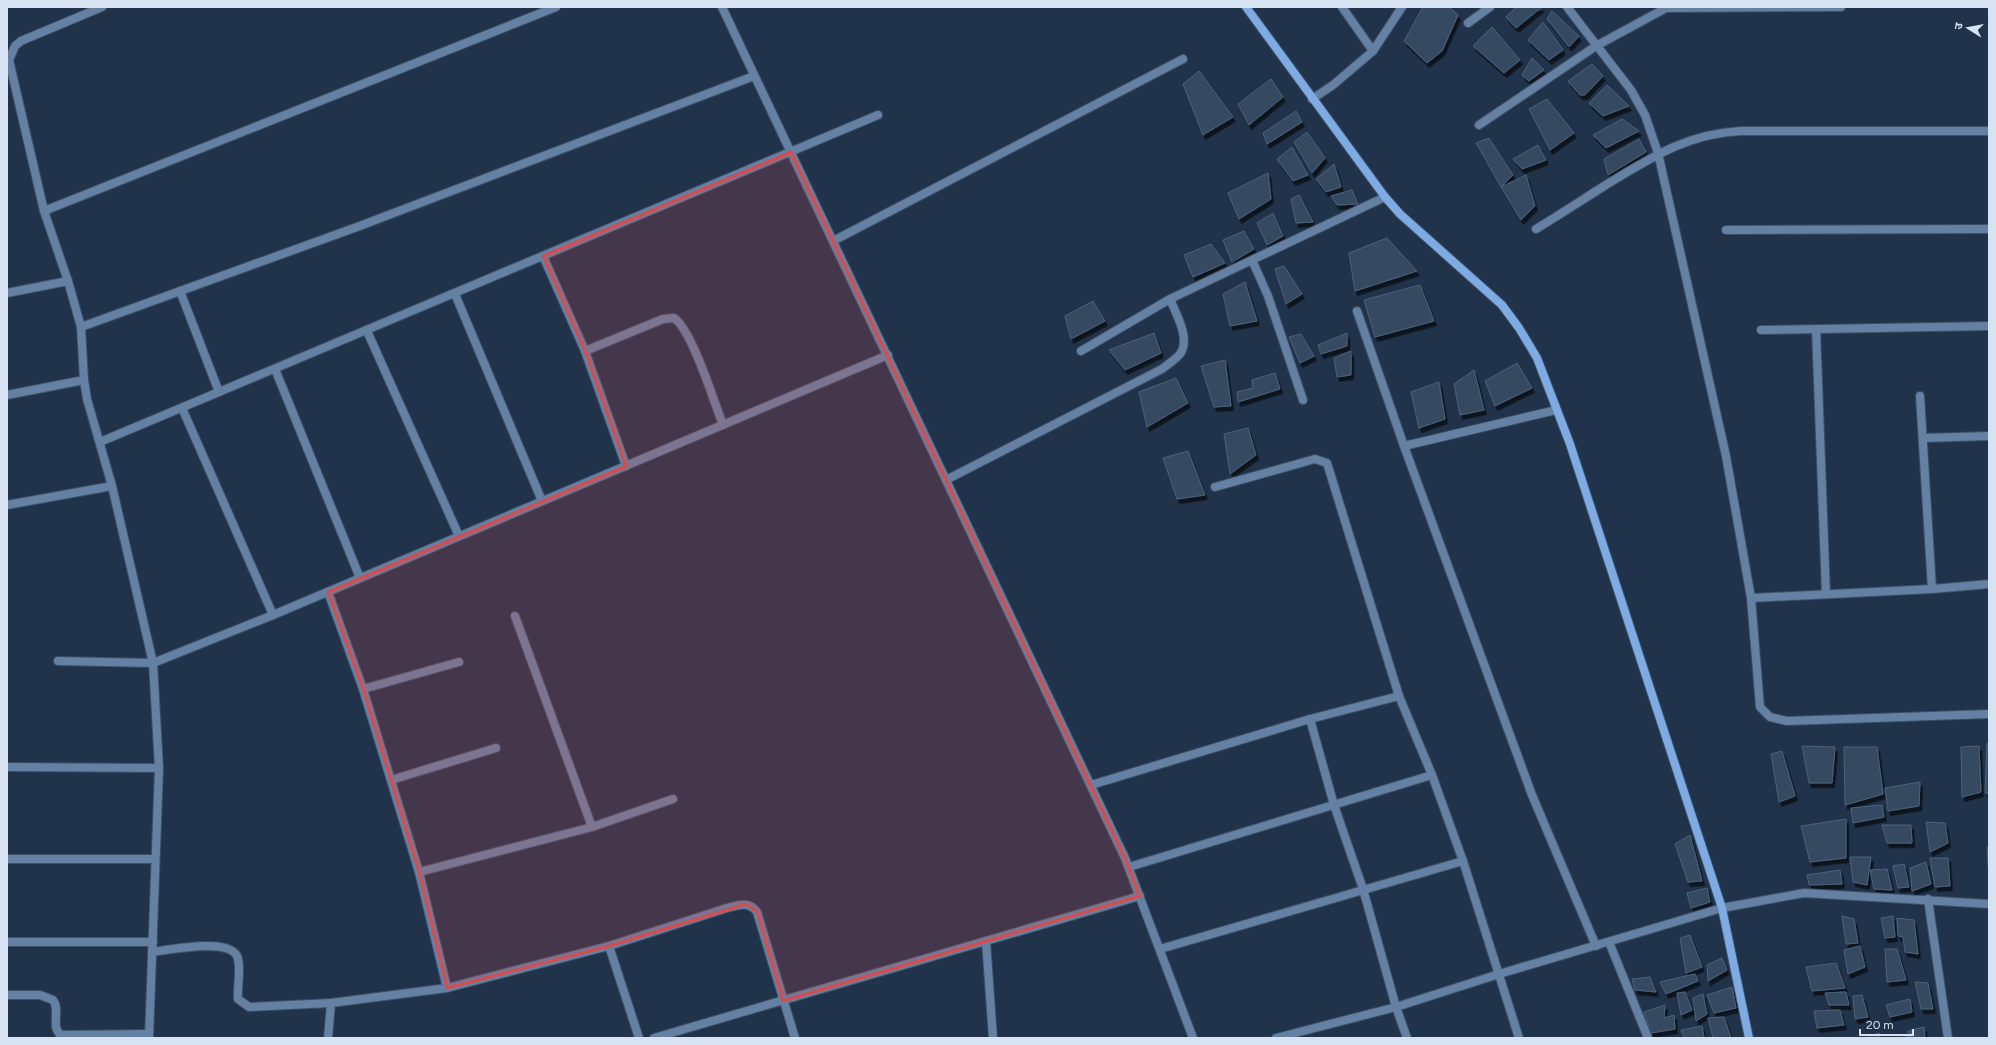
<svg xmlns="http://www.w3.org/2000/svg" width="1996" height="1045" font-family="Figtree,'Noto Sans Devanagari',sans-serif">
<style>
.building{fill:#354861;stroke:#4d627c;filter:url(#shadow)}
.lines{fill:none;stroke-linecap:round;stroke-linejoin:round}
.street-casing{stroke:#3d4f65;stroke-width:10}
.secondary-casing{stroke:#3d4f65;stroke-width:10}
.street{stroke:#6480a3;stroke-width:8}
.secondary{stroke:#7fabe4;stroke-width:8}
.marked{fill:#d64d50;fill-opacity:0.2;stroke:#d64d50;stroke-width:3;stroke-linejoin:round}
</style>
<defs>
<filter id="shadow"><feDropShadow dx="2.5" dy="4.5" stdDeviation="0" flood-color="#0009"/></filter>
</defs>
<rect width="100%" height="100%" fill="#20334a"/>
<!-- building -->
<g class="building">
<path d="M1423 7H1449L1458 15 1442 51 1427 63 1404 41Z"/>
<path d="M1516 7H1542L1516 28 1506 17Z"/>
<path d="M1552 11 1579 36 1569 47 1547 19Z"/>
<path d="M1543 22 1563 50 1549 60 1528 40Z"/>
<path d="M1492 27 1520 60 1504 73 1473 46Z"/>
<path d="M1532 58 1544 70 1529 81 1522 75Z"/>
<path d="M1592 64 1603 76 1585 95H1580L1568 81Z"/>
<path d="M1199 71 1233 117 1203 135 1183 84Z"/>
<path d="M1271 79 1283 97 1249 125 1238 104Z"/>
<path d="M1607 85 1629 106 1603 116 1589 103Z"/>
<path d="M1547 99 1574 133 1550 150 1529 109Z"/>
<path d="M1296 111 1302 122 1267 144 1263 133Z"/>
<path d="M1622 119 1639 131 1606 148 1593 135Z"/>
<path d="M1307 132 1325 158 1312 173 1294 142Z"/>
<path d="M1489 138 1513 175 1501 187 1476 143Z"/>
<path d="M1639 139 1646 152 1608 175 1604 159Z"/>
<path d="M1538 145 1546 160 1522 169 1513 159Z"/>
<path d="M1292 147 1308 175 1293 181 1277 159Z"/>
<path d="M1334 164 1341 187 1326 192 1316 179Z"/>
<path d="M1268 173 1271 199 1239 219 1228 193Z"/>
<path d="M1526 175 1535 206 1521 220 1501 187Z"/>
<path d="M1352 190 1358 204 1337 205 1331 196Z"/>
<path d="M1299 195 1313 222 1296 223 1291 199Z"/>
<path d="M1273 213 1283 236 1267 245 1257 223Z"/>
<path d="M1244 231 1254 249 1232 262 1223 240Z"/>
<path d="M1387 238 1417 271 1355 291 1349 253Z"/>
<path d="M1211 244 1225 263 1193 277 1184 255Z"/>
<path d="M1284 266 1302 294 1286 304 1275 269Z"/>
<path d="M1245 282 1257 321 1230 326 1223 294Z"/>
<path d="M1420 285 1434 321 1375 337 1364 300Z"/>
<path d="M1093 301 1105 321 1071 339 1065 316Z"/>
<path d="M1154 333 1161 353 1125 370 1109 350Z"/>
<path d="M1347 333V346L1321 354 1318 345Z"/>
<path d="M1301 334 1314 356 1300 363 1289 337Z"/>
<path d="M1351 351V375L1337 377 1334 358Z"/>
<path d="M1225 360 1231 406 1214 407 1201 366Z"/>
<path d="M1517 363 1532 388 1495 406 1485 381Z"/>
<path d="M1474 370 1484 410 1460 415 1454 384Z"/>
<path d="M1275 373 1280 389 1238 402 1237 392 1253 388 1252 380Z"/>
<path d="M1176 378 1188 403 1147 427 1139 392Z"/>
<path d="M1439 382 1445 419 1419 428 1411 392Z"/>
<path d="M1248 428 1256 455 1230 474 1224 434Z"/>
<path d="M1188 451 1205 495 1177 499 1163 458Z"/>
<path d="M1987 743H1989V794L1985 793Z"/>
<path d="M1802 746 1835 747 1832 783H1809Z"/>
<path d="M1979 746 1981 792 1962 797 1961 747Z"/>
<path d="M1844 747H1877L1883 794 1845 805Z"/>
<path d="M1782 751 1795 796 1779 802 1771 754Z"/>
<path d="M1920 782 1919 806 1888 811 1885 788Z"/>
<path d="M1882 805 1884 817 1853 823 1851 808Z"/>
<path d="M1846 819V858L1810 862 1801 826Z"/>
<path d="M1926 822 1945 823 1948 843 1930 852Z"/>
<path d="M1882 825H1911L1912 843H1887Z"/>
<path d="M1690 835 1702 881 1688 882 1675 844Z"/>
<path d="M1987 847H1989V879Z"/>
<path d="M1850 857H1871L1867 885 1853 882Z"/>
<path d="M1930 858H1948L1950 886 1935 887Z"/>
<path d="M1926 862 1931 884 1912 891 1910 868Z"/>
<path d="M1904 864 1909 887 1898 888 1893 866Z"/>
<path d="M1887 869 1892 890 1874 889 1870 870Z"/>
<path d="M1840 870 1842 884 1809 885 1807 875Z"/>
<path d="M1707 888 1710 902 1691 908 1687 893Z"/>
<path d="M1842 916 1854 919 1858 943 1846 944Z"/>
<path d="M1893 916 1895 937 1885 938 1881 918Z"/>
<path d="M1897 918 1914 920 1918 954 1905 952 1903 937 1898 936Z"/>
<path d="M1690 935 1702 967 1686 973 1680 938Z"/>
<path d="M1860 946 1865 967 1848 974 1844 950Z"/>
<path d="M1885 949H1897L1906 980 1887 982Z"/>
<path d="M1722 958 1727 970 1708 981 1707 965Z"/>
<path d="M1836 963 1845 988 1812 991 1806 967Z"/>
<path d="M1695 974 1698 981 1666 994 1660 982Z"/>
<path d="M1650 977 1656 992 1635 990 1632 979Z"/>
<path d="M1915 982 1928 983 1933 1009H1921Z"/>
<path d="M1732 987 1736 1008 1714 1013 1707 995Z"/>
<path d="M1685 992 1692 1010 1681 1015 1677 993Z"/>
<path d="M1846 992 1849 1005H1829L1825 993Z"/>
<path d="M1703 994 1707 1014 1696 1021 1693 998Z"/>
<path d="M1862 995 1868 1017 1855 1019 1853 996Z"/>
<path d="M1910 999 1912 1012 1890 1017 1886 1005Z"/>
<path d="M1665 1005 1664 1018 1674 1015 1675 1029 1651 1033 1644 1012Z"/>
<path d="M1840 1010 1844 1025 1817 1028 1814 1011Z"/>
<path d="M1724 1017 1731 1038H1713L1708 1018Z"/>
<path d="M1702 1026 1704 1038H1684L1681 1030Z"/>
<path d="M1924 1027 1925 1038H1916L1915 1034 1908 1033V1031Z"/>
<path d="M1879 1033V1038H1871L1870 1036Z"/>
<path d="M1914 1036V1038H1896Z"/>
</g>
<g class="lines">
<!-- street casing -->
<g class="street-casing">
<g id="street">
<path d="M722 7 1125 858 1193 1038"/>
<path d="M1342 7 1373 51"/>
<path d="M1567 7 1631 90 1645 115 1658 153 1726 456 1751 598 1760 707 1770 717 1787 721 1989 714"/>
<path d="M1468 23 1490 7"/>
<path d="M9 60 44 211 68 281 81 327 84 380 87 399 112 486 153 663 159 768 149 1038"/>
<path d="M7 61 9 60 15 46 21 41 102 7"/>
<path d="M1312 99 1333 85 1373 51 1402 7"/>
<path d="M1479 125 1596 46 1666 8 1841 7"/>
<path d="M44 211 556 7"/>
<path d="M1536 229C1561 214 1585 198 1609 183 1654 156 1687 134 1741 131H1989"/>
<path d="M1726 230 1989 229"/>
<path d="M833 241 1183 59"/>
<path d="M543 256 585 351 626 466"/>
<path d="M180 291 219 392"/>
<path d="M7 293 68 281"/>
<path d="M455 294 542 501"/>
<path d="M1357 311 1404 446"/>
<path d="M81 327 357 227 754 76"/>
<path d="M1816 329 1826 594"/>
<path d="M1761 330 1989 326"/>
<path d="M367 331 459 536"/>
<path d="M585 351 663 319 674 318C692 330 714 402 723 425"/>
<path d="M1081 351 1170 299"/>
<path d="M275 369 360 578"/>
<path d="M7 395 84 380"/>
<path d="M1920 396 1932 589"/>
<path d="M1303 400 1268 296 1252 260 1385 197"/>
<path d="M182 408 273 615"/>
<path d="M1556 410 1404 446 1532 795 1596 946"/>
<path d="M1923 438 1989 436"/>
<path d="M100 442 878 115"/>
<path d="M946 480 1162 369C1168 364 1175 360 1180 354 1191 339 1176 314 1170 299L1252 260"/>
<path d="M1215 487 1315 459 1327 463 1399 696 1432 775 1463 861 1519 1038"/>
<path d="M7 505 112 486"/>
<path d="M328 592 363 689 419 872 447 988"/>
<path d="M1751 598 1932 589 1989 584"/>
<path d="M515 616 592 827"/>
<path d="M58 661 153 663 273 615 888 355"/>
<path d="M363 689 459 662"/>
<path d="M7 767 159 768"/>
<path d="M391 780 496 748"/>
<path d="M1091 785 1310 719 1399 696"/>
<path d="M7 859H155"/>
<path d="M1129 867 1432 775"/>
<path d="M419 872 592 827 673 799"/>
<path d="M1928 899 1948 1038"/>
<path d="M986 941 993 1038"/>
<path d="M7 942H153"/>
<path d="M1609 942 1648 1038"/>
<path d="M609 946 639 1038"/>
<path d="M1160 949 1463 861"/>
<path d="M152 952C169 950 234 936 238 959 241 972 237 986 238 999L249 1007 331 1003"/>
<path d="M7 995H40L53 1000C61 1010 50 1027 61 1035L149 1034"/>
<path d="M328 1038 331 1003 447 988 609 946 727 908C739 905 749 901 757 912L795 1038"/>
<path d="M654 1038 1140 896"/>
<path d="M1276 1038 1396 1007 1363 889 1334 805 1310 719"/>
<path d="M1407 1038 1396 1007 1499 974 1722 908 1804 893 1989 904"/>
</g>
</g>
<!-- secondary casing -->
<g class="secondary-casing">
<path id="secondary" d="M1246 7 1385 197 1400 214 1502 305 1519 328 1537 358 1570 444 1722 908 1749 1038"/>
</g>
<!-- street -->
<use href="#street" class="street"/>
<!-- secondary -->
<use href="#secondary" class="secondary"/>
</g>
<!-- marked area -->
<path class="marked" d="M791 152 1125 858 1140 896 783 1001 757 912 746 904 609 946 447 988 419 872 363 689 328 592 626 466 585 351 543 256Z"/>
<!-- border -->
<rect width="1996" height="1045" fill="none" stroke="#d7e3f2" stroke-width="16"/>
<!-- north arrow -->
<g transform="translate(1968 28) rotate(281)" stroke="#20334a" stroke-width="3" paint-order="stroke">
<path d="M0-3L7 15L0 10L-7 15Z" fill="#d7e3f2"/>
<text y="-6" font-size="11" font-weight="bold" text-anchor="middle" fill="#d7e3f2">उ</text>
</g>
<!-- scale -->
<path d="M1860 1029v6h53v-6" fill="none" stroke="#d7e3f2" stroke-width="2"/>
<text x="1866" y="1029" font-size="12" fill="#d7e3f2" stroke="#20334a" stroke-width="3" paint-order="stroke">20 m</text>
</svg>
